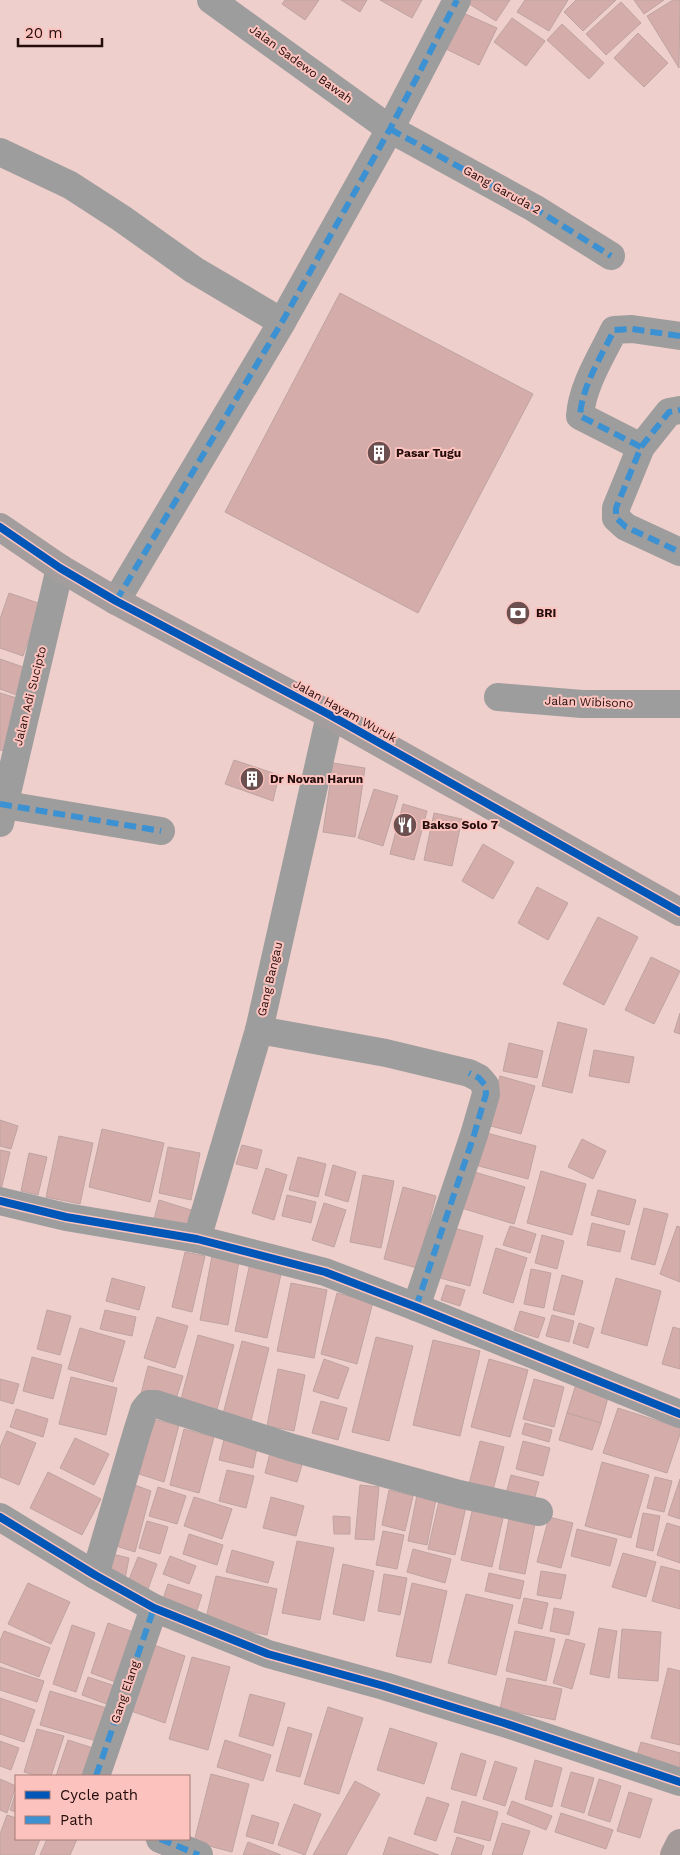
<svg xmlns="http://www.w3.org/2000/svg" width="680" height="1855" font-family="'Work Sans',sans-serif">
<style>
.building{fill:#d4acaa;stroke:#bea4a1}
.lines{fill:none;stroke-linecap:round;stroke-linejoin:round}
.street{stroke:#9e9d9d;stroke-width:28}
.secondary{stroke:#a39d9d;stroke-width:28}
.primary{stroke:#a39999;stroke-width:28}
.quiet{stroke:#3b91d2;stroke-width:6;stroke-dasharray:12 6;stroke-linecap:butt}
.cycleway-casing{stroke:#fcc3be;stroke-width:11}
.cycleway{stroke:#0057b8;stroke-width:8}
.labels{text-anchor:middle;stroke-width:4;stroke-linejoin:round;paint-order:stroke}
.street-label{font-size:12px;fill:#240c0b;stroke:#fcc3be}
.poi-label{font-size:12px;font-weight:bold;fill:#240c0b;stroke:#fcc3be;text-anchor:start}
</style>
<rect width="100%" height="100%" fill="#eecfcc"/>
<!-- building -->
<g class="building">
<path d="M285 0H319L305 20 282 4Z"/>
<path d="M341 0H367L360 12Z"/>
<path d="M380 0H422L412 18Z"/>
<path d="M463 0H510L496 21Z"/>
<path d="M525 0H568L549 31 517 12Z"/>
<path d="M576 0H616L583 31 564 12Z"/>
<path d="M634 0H664L644 14Z"/>
<path d="M673 0H680L679 68 647 16Z"/>
<path d="M621 2 641 23 606 55 586 34Z"/>
<path d="M461 12 497 28 479 65 444 48Z"/>
<path d="M512 18 545 41 526 66 494 42Z"/>
<path d="M562 24 604 63 589 79 547 40Z"/>
<path d="M638 33 668 63 644 87 614 58Z"/>
<path d="M340 293 533 394 418 613 225 512Z"/>
<path d="M9 593 41 604 23 656 0 648V619Z"/>
<path d="M0 659 26 668 17 695 0 689Z"/>
<path d="M0 693 20 699 5 751 0 750Z"/>
<path d="M234 760 279 775 273 801 225 784Z"/>
<path d="M333 763 365 768 355 837 323 832Z"/>
<path d="M374 789 398 796 383 846 358 838Z"/>
<path d="M403 804 427 811 414 860 390 854Z"/>
<path d="M434 813 462 819 452 866 424 860Z"/>
<path d="M483 844 514 862 493 899 462 881Z"/>
<path d="M537 887 568 903 548 940 518 923Z"/>
<path d="M598 917 638 937 604 1005 563 984Z"/>
<path d="M651 957 680 971 654 1024 625 1010Z"/>
<path d="M680 1013V1034L674 1032Z"/>
<path d="M558 1022 587 1029 572 1093 542 1086Z"/>
<path d="M509 1043 543 1051 537 1078 503 1071Z"/>
<path d="M594 1050 634 1057 629 1083 589 1076Z"/>
<path d="M500 1076 535 1086 521 1134 487 1125Z"/>
<path d="M0 1120 18 1126 11 1149 0 1146Z"/>
<path d="M102 1129 164 1143 150 1202 89 1187Z"/>
<path d="M483 1132 536 1146 528 1179 475 1165Z"/>
<path d="M59 1136 93 1143 80 1204 46 1197Z"/>
<path d="M582 1139 606 1151 593 1179 568 1167Z"/>
<path d="M242 1145 262 1150 257 1169 236 1164Z"/>
<path d="M168 1147 200 1153 191 1200 159 1193Z"/>
<path d="M0 1150 10 1152 1 1190H0Z"/>
<path d="M29 1153 47 1157 38 1195 21 1191Z"/>
<path d="M298 1157 326 1164 318 1197 289 1190Z"/>
<path d="M333 1165 356 1172 348 1202 325 1195Z"/>
<path d="M266 1168 287 1175 274 1220 252 1213Z"/>
<path d="M468 1170 525 1187 514 1224 458 1207Z"/>
<path d="M541 1171 586 1184 572 1235 527 1223Z"/>
<path d="M363 1175 394 1181 381 1248 350 1242Z"/>
<path d="M403 1187 436 1196 417 1268 384 1259Z"/>
<path d="M598 1190 636 1200 629 1225 591 1215Z"/>
<path d="M287 1195 316 1202 311 1223 282 1216Z"/>
<path d="M159 1200 191 1210 186 1228 154 1219Z"/>
<path d="M324 1203 346 1210 334 1247 312 1240Z"/>
<path d="M644 1208 668 1214 655 1265 631 1259Z"/>
<path d="M592 1223 625 1231 620 1252 587 1245Z"/>
<path d="M510 1226 536 1234 530 1253 503 1245Z"/>
<path d="M677 1226 680 1227V1282L660 1274Z"/>
<path d="M454 1228 483 1236 470 1286 440 1278Z"/>
<path d="M542 1235 564 1241 557 1269 535 1263Z"/>
<path d="M496 1248 527 1258 513 1303 483 1293Z"/>
<path d="M185 1252 205 1256 192 1312 172 1307Z"/>
<path d="M212 1256 239 1261 228 1325 200 1320Z"/>
<path d="M250 1263 282 1270 267 1338 235 1331Z"/>
<path d="M531 1269 551 1273 544 1308 524 1304Z"/>
<path d="M562 1275 583 1281 574 1315 553 1310Z"/>
<path d="M112 1278 145 1287 139 1310 106 1301Z"/>
<path d="M616 1278 661 1291 647 1346 601 1333Z"/>
<path d="M291 1283 327 1290 314 1358 277 1351Z"/>
<path d="M446 1285 465 1290 460 1306 441 1300Z"/>
<path d="M337 1293 373 1302 357 1364 321 1354Z"/>
<path d="M47 1310 71 1316 60 1355 37 1349Z"/>
<path d="M105 1310 136 1317 132 1336 100 1329Z"/>
<path d="M520 1311 545 1318 538 1338 514 1330Z"/>
<path d="M552 1315 574 1321 569 1342 546 1336Z"/>
<path d="M157 1317 188 1326 175 1368 144 1358Z"/>
<path d="M579 1323 594 1328 588 1348 573 1343Z"/>
<path d="M673 1327 680 1329V1369L662 1364Z"/>
<path d="M80 1328 125 1341 113 1382 68 1369Z"/>
<path d="M198 1335 234 1345 216 1413 180 1403Z"/>
<path d="M376 1337 413 1346 389 1441 352 1432Z"/>
<path d="M433 1340 480 1351 460 1436 413 1425Z"/>
<path d="M242 1341 269 1348 251 1421 223 1414Z"/>
<path d="M32 1357 62 1365 53 1399 23 1391Z"/>
<path d="M324 1359 349 1368 338 1399 313 1391Z"/>
<path d="M489 1359 528 1370 510 1437 471 1427Z"/>
<path d="M148 1366 183 1376 175 1403 141 1394Z"/>
<path d="M278 1369 305 1375 294 1431 267 1426Z"/>
<path d="M71 1377 117 1388 106 1435 59 1424Z"/>
<path d="M0 1379 19 1384 13 1404 0 1400Z"/>
<path d="M534 1379 564 1387 554 1427 523 1419Z"/>
<path d="M577 1381 610 1390 601 1423 567 1413Z"/>
<path d="M321 1401 347 1408 338 1440 312 1433Z"/>
<path d="M618 1408 680 1428V1434L667 1473 603 1453Z"/>
<path d="M16 1409 48 1419 43 1437 10 1427Z"/>
<path d="M567 1413 601 1423 592 1450 559 1440Z"/>
<path d="M147 1418 179 1425 164 1482 136 1473Z"/>
<path d="M525 1423 552 1430 549 1442 522 1434Z"/>
<path d="M184 1429 214 1437 199 1493 170 1485Z"/>
<path d="M7 1431 36 1443 19 1485 0 1477V1447Z"/>
<path d="M225 1435 258 1443 253 1468 219 1460Z"/>
<path d="M75 1438 109 1454 94 1485 60 1468Z"/>
<path d="M480 1441 504 1447 492 1494 468 1488Z"/>
<path d="M523 1441 550 1448 543 1476 516 1469Z"/>
<path d="M271 1449 304 1458 297 1482 265 1473Z"/>
<path d="M602 1462 649 1475 631 1538 585 1526Z"/>
<path d="M227 1470 254 1476 246 1508 219 1501Z"/>
<path d="M48 1472 101 1499 82 1535 30 1508Z"/>
<path d="M511 1475 539 1482 533 1504 505 1497Z"/>
<path d="M655 1477 672 1481 664 1512 647 1508Z"/>
<path d="M680 1479V1519L668 1515Z"/>
<path d="M132 1484 151 1491 135 1552 113 1545Z"/>
<path d="M360 1485 379 1487 374 1540 355 1539Z"/>
<path d="M158 1487 186 1496 177 1524 149 1516Z"/>
<path d="M389 1490 413 1496 405 1531 382 1525Z"/>
<path d="M417 1495 436 1499 427 1545 408 1541Z"/>
<path d="M194 1497 232 1509 222 1539 184 1526Z"/>
<path d="M271 1497 304 1506 296 1536 263 1528Z"/>
<path d="M439 1501 466 1507 455 1555 428 1549Z"/>
<path d="M473 1507 504 1514 492 1567 461 1560Z"/>
<path d="M643 1513 660 1516 653 1551 636 1547Z"/>
<path d="M333 1516 350 1517V1534H334Z"/>
<path d="M549 1517 573 1523 561 1568 537 1562Z"/>
<path d="M509 1519 535 1524 525 1574 499 1569Z"/>
<path d="M147 1521 168 1527 160 1554 139 1548Z"/>
<path d="M667 1523 680 1527V1563L657 1555Z"/>
<path d="M577 1529 617 1539 610 1566 571 1556Z"/>
<path d="M383 1531 404 1535 397 1569 376 1565Z"/>
<path d="M189 1534 223 1545 217 1565 183 1554Z"/>
<path d="M297 1541 334 1548 320 1620 282 1613Z"/>
<path d="M413 1549 451 1559 445 1583 407 1572Z"/>
<path d="M232 1550 274 1562 268 1583 226 1572Z"/>
<path d="M623 1553 656 1562 646 1597 612 1587Z"/>
<path d="M112 1554 129 1558 125 1579 108 1575Z"/>
<path d="M170 1556 196 1566 189 1584 163 1574Z"/>
<path d="M138 1557 157 1564 148 1589 128 1582Z"/>
<path d="M343 1564 374 1571 364 1621 333 1614Z"/>
<path d="M661 1566 680 1571V1609L652 1601Z"/>
<path d="M541 1571 566 1575 561 1599 537 1595Z"/>
<path d="M489 1573 524 1581 520 1599 485 1591Z"/>
<path d="M384 1574 407 1578 400 1615 378 1611Z"/>
<path d="M216 1576 277 1589 267 1635 205 1622Z"/>
<path d="M28 1583 70 1602 51 1644 8 1624Z"/>
<path d="M412 1583 447 1591 431 1663 396 1656Z"/>
<path d="M168 1584 202 1595 196 1613 163 1599Z"/>
<path d="M466 1594 513 1605 496 1675 448 1663Z"/>
<path d="M524 1598 548 1603 542 1629 518 1623Z"/>
<path d="M554 1608 574 1612 569 1635 550 1631Z"/>
<path d="M108 1623 139 1634 121 1684 91 1673Z"/>
<path d="M72 1625 95 1633 76 1692 53 1684Z"/>
<path d="M599 1628 617 1631 609 1678 590 1674Z"/>
<path d="M622 1629 661 1632 658 1681 618 1678Z"/>
<path d="M4 1631 50 1648 39 1677 0 1662V1641Z"/>
<path d="M515 1631 555 1639 546 1681 506 1671Z"/>
<path d="M566 1639 585 1644 572 1689 553 1683Z"/>
<path d="M151 1644 185 1656 165 1723 131 1711Z"/>
<path d="M192 1657 230 1667 208 1750 169 1739Z"/>
<path d="M0 1667 44 1681 37 1702 0 1690Z"/>
<path d="M668 1668 680 1671V1745L651 1738Z"/>
<path d="M88 1677 118 1687 112 1706 82 1695Z"/>
<path d="M507 1678 562 1689 555 1720 500 1709Z"/>
<path d="M50 1691 110 1709 100 1742 40 1725Z"/>
<path d="M250 1694 285 1703 273 1746 239 1736Z"/>
<path d="M0 1698 35 1710 24 1742 0 1734Z"/>
<path d="M328 1707 363 1718 339 1794 304 1784Z"/>
<path d="M288 1727 312 1734 300 1777 276 1771Z"/>
<path d="M390 1728 437 1743 424 1784 377 1770Z"/>
<path d="M37 1729 64 1736 51 1776H37L24 1772Z"/>
<path d="M68 1740 93 1748 83 1776H56Z"/>
<path d="M225 1740 271 1755 263 1781 217 1767Z"/>
<path d="M0 1741 19 1748 11 1770 0 1766Z"/>
<path d="M641 1742 680 1753V1772L636 1759Z"/>
<path d="M461 1753 486 1761 476 1796 451 1789Z"/>
<path d="M535 1760 562 1768 552 1807 525 1799Z"/>
<path d="M495 1761 517 1768 505 1806 483 1799Z"/>
<path d="M571 1772 594 1778 584 1813 561 1806Z"/>
<path d="M211 1774 249 1784 232 1852 194 1842Z"/>
<path d="M0 1779 16 1786 7 1813 0 1810Z"/>
<path d="M599 1779 621 1786 610 1822 588 1815Z"/>
<path d="M355 1781 380 1794 346 1855H313Z"/>
<path d="M16 1792V1812L10 1810Z"/>
<path d="M629 1792 652 1799 640 1838 617 1831Z"/>
<path d="M427 1797 449 1804 436 1841 414 1834Z"/>
<path d="M462 1801 498 1812 490 1841 454 1832Z"/>
<path d="M512 1801 552 1816 546 1830 507 1814Z"/>
<path d="M294 1804 321 1814 305 1855 278 1845Z"/>
<path d="M561 1813 613 1830 606 1849 555 1832Z"/>
<path d="M7 1815 16 1818V1839H40L34 1855H0V1834Z"/>
<path d="M252 1815 279 1823 273 1844 246 1836Z"/>
<path d="M502 1823 530 1831 522 1855H492Z"/>
<path d="M389 1837 439 1855H383Z"/>
<path d="M457 1837 484 1846 481 1855H451Z"/>
<path d="M47 1839H77L70 1855H40Z"/>
<path d="M248 1842 281 1855H243Z"/>
</g>
<g class="lines">
<!-- street -->
<g class="street">
<path d="M211 0 390 129 534 208 611 256"/>
<path d="M0 152 70 185 121 218 194 270 282 322"/>
<path d="M680 336 632 329 614 330C601 357 582 386 580 416L641 447 616 508V518L626 527 680 552"/>
<path d="M641 447 669 412 680 410"/>
<path d="M116 601 282 322 390 129 457 0"/>
<path d="M498 697 582 704H680"/>
<path d="M0 804 161 831"/>
<path d="M0 823 60 568"/>
<path d="M259 1030 386 1053 469 1073 479 1078 485 1085 486 1094 474 1135 416 1307"/>
<path d="M0 1201 66 1217 197 1239 325 1272 416 1307 680 1414"/>
<path d="M197 1239 259 1030 330 715"/>
<path d="M0 1517 95 1575 154 1608 268 1654 384 1686 504 1723 680 1782"/>
<path d="M95 1575 137 1432 144 1410 149 1404H156L293 1448 459 1494 539 1512"/>
<path d="M96 1776 154 1608"/>
<path d="M160 1839 199 1855"/>
</g>
<!-- secondary -->
<path class="secondary" d="M0 527 60 568 116 601 330 715 680 912"/>
<!-- primary -->
<path class="primary" d="M674 1855 680 1843"/>
<!-- quiet -->
<g class="quiet">
<path d="M390 129 534 208 611 256"/>
<path d="M680 336 632 329 614 330C601 357 582 386 580 416L641 447 616 508V518L626 527 680 552"/>
<path d="M641 447 669 412 680 410"/>
<path d="M116 601 282 322 390 129 457 0"/>
<path d="M0 804 161 831"/>
<path d="M416 1307 474 1135 486 1094 485 1085 479 1078 469 1073"/>
<path d="M96 1776 154 1608"/>
<path d="M160 1839 199 1855"/>
</g>
<!-- cycleway casing -->
<g class="cycleway-casing">
<g id="cycleway">
<path d="M0 527 60 568 116 601 330 715 680 912"/>
<path d="M0 1201 66 1217 197 1239 325 1272 416 1307 680 1414"/>
<path d="M0 1517 95 1575 154 1608 268 1654 384 1686 504 1723 680 1782"/>
</g>
</g>
<!-- cycleway -->
<use href="#cycleway" class="cycleway"/>
</g>
<!-- icons -->
<defs>
<g id="building-disc" transform="scale(1.25)"><circle r="9.5" fill="#6b504f" stroke="#fcc3be"/><path d="M-4-6H4V6H1V3H-1V6H-4ZM-2.5-4.3h1.7v1.8h-1.7ZM.8-4.3h1.7v1.8H.8ZM-2.5-1h1.7V.8h-1.7ZM.8-1h1.7V.8H.8Z" fill="#fff"/></g>
<g id="bank-disc" transform="scale(1.25)"><circle r="9.5" fill="#6b504f" stroke="#fcc3be"/><path d="M-6-4H6V4H-6ZM0-2.3a2.3 2.3 0 1 0 0 4.6a2.3 2.3 0 1 0 0-4.6Z" fill="#fff"/></g>
<g id="restaurant-disc" transform="scale(1.25)"><circle r="9.5" fill="#6b504f" stroke="#fcc3be"/><path d="M-5-6h1v4h1v-4h1v4h1v-4h1v5L-1.5 .5V6h-2V.5L-5-1ZM5-6V6H3V1.5H1.5Q1.5-4 5-6Z" fill="#fff"/></g>
</defs>
<g fill-rule="evenodd">
<use href="#building-disc" x="379" y="453"/>
<use href="#bank-disc" x="518" y="613"/>
<use href="#building-disc" x="252" y="779"/>
<use href="#restaurant-disc" x="405" y="825"/>
</g>
<g class="labels">
<!-- street labels -->
<g class="street-label">
<text transform="translate(301 64) rotate(36)" y="4">Jalan Sadewo Bawah</text>
<text transform="translate(502 190) rotate(29)" y="4">Gang Garuda 2</text>
<text transform="translate(30 696) rotate(-76)" y="4">Jalan Adi Sucipto</text>
<text transform="translate(589 702) rotate(2)" y="4">Jalan Wibisono</text>
<text transform="translate(345 711) rotate(29)" y="4">Jalan Hayam Wuruk</text>
<text transform="translate(270 979) rotate(-77)" y="4">Gang Bangau</text>
<text transform="translate(125 1692) rotate(-71)" y="4">Gang Elang</text>
</g>
<!-- poi labels -->
<g class="poi-label">
<text x="396" y="457">Pasar Tugu</text>
<text x="536" y="617">BRI</text>
<text x="270" y="783">Dr Novan Harun</text>
<text x="422" y="829">Bakso Solo 7</text>
</g>
</g>
<!-- legend -->
<rect x="15" y="1775" width="175" height="65" fill="#fcc3be" stroke="#a67a76"/>
<rect x="25" y="1791" width="25" height="8" fill="#0057b8" stroke="#a67a76"/>
<text x="60" y="1800" font-size="15" fill="#240c0b">Cycle path</text>
<rect x="25" y="1816" width="25" height="8" fill="#3b91d2" stroke="#a67a76"/>
<text x="60" y="1825" font-size="15" fill="#240c0b">Path</text>
<!-- scale -->
<path d="M18 38v8h84v-8" fill="none" stroke="#240c0b" stroke-width="2.5"/>
<text x="25" y="38" font-size="15" fill="#240c0b" stroke="#fcc3be" stroke-width="4" paint-order="stroke">20 m</text>
</svg>
